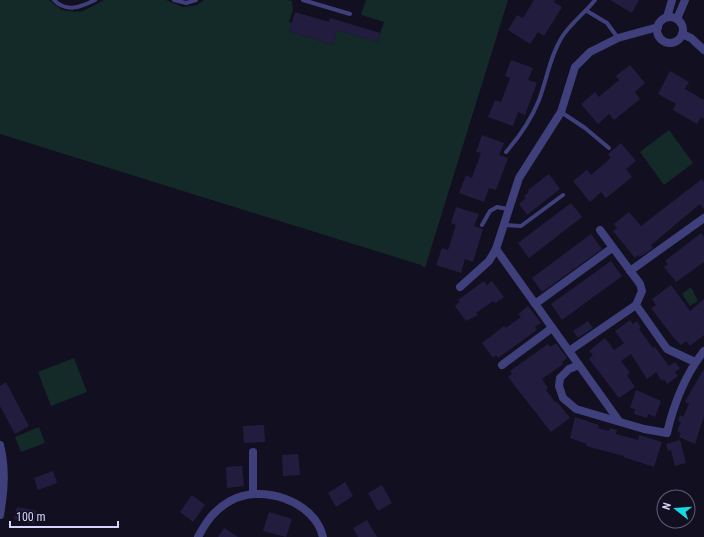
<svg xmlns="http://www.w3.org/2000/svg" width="704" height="537" font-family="'Roboto Condensed',sans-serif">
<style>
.green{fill:#132a28}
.building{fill:#221d3f}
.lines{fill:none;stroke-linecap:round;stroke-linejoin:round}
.service{stroke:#3f3f7b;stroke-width:4}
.minor{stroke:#3f3f7b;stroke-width:8}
</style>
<rect width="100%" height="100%" fill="#110f20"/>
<!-- green -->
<g class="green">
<path d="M0 0H49L62 10 75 12 83 11 104 0H166L183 7 197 5 204 0H287L292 1 293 10 289 22 292 23 289 31 333 45 337 30 377 42 384 22 361 15 366 0H508L425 268 421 265 0 134Z"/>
<path d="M669 130 693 163 664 185 640 152Z"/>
<path d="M691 287 698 301 690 306 682 294Z"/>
<path d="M74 358 87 392 51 406 38 372Z"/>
<path d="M39 427 45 443 21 452 15 437Z"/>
</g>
<!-- building -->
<g class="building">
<path d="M534 0H555L554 2 562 7 544 36 538 32 530 44 508 30 517 15 523 18Z"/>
<path d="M610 0H639L632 13Z"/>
<path d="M295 12 329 22 330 18 380 33 377 42 337 30 333 45 289 31Z"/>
<path d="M511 60 533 68 528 80 537 83 525 115 518 112 513 126 488 117 495 100 501 102 510 78 505 76Z"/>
<path d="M630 65 645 83 635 92 640 99 614 120 609 114 598 124 581 104 595 92 599 97 619 80 616 76Z"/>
<path d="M670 71 689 82 685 89 704 100V119L701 117 697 124 673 110 676 104 658 94Z"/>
<path d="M482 135 504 143 499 155 508 158 496 190 489 188 484 202 459 193 466 175 472 178 481 153 476 152Z"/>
<path d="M621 143 636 161 626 169 632 177 606 198 601 192 590 202 573 181 587 170 591 175 611 158 608 154Z"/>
<path d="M549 174 560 189 527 215 519 204 526 198 524 196 529 192 528 190Z"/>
<path d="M702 179 704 182V209L700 204 651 245 653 248 643 255 639 257 638 255 635 258 613 231 617 228 614 224 629 212 641 226Z"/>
<path d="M571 203 582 217 529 258 518 243Z"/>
<path d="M456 207 479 214 474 226 483 229 473 262 465 259 461 273 436 265 442 248 448 250 456 225 451 223Z"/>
<path d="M701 233 704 237V262L676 282 664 267 668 264 665 261Z"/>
<path d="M591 234 602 249 542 292 532 278Z"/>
<path d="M611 261 622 276 562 320 551 304Z"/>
<path d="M484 281 487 285 492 281 504 297 495 303 493 301 476 313 478 315 466 321 455 306 460 302 458 300Z"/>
<path d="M671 285 690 311 704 299V335L690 346 686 341 681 345 674 338 651 308 656 305 652 299Z"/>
<path d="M528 306 541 323 535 327 537 330 498 358 496 355 493 358 482 343 504 326 506 328 521 317 518 314Z"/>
<path d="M630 320 633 324 637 321 641 327 639 329 653 348 655 347 669 366 675 362 680 368 675 372 678 376 667 384 664 379 662 381 656 372 647 379 631 354 621 361 630 373 627 375 635 387 619 398 589 359 593 355 589 351 605 338 614 350 624 343 615 331Z"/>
<path d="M588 321 593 328 578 338 573 331Z"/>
<path d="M556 343 567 358 562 362 563 364 542 379 548 388 546 390 555 402H557L570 418 551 432 508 377 512 374 510 371 548 344 550 347Z"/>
<path d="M704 369V416L695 444 679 437 681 433 677 431 681 422 678 421 680 415 683 417 689 404 685 402 688 396Z"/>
<path d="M6 382 29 426 15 434 0 406V386Z"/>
<path d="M636 390 661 401 655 417 648 414 647 418 634 414 635 409 630 408Z"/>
<path d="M575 417 599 425 598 428 609 431 610 428 617 430 616 434 638 440 639 435 662 442 654 467 623 457 624 456 586 446 587 444 570 438Z"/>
<path d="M264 425 265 442 244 443 243 426Z"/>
<path d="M680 440 686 463 675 466 671 450 668 451 666 444Z"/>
<path d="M298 454 300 475 283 476 282 455Z"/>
<path d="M242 466 244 486 227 488 226 467Z"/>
<path d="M53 471 57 483 38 490 34 478Z"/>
<path d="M345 482 353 496 336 507 328 493Z"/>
<path d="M382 485 392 503 378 511 368 493Z"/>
<path d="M192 495 205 505 193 522 180 512Z"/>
<path d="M17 507 37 511 34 524 14 519Z"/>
<path d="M269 512 292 519 286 537 263 531Z"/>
<path d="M367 520 377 537H358L353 528Z"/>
<path d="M224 528 238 537H218Z"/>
</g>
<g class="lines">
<!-- service -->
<g class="service">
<path d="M54 0C66 13 81 7 95 0"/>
<path d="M174 0 186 3 196 0"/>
<path d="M303 0 350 14"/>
<path d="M587 11 607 23 618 38"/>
<path d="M561 112 585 128 609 148"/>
<path d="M506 152C520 136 531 120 539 100 547 79 550 56 562 37 571 23 585 13 595 0"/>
<path d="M482 225 490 211 497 207 508 209"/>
<path d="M504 225 521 226 563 195"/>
</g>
<!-- minor -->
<g class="minor">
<path d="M667 17 672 0"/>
<circle cx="670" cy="30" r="13"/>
<path d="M677 19 685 0"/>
<path d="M682 34 691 38 704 50"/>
<path d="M600 230 640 284 642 291 636 305 667 349 695 362"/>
<path d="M496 249 619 421"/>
<path d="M630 271 704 218"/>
<path d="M460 287 489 261 496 249 519 178 561 112 575 67 590 52 618 38 658 27"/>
<path d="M535 304 612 248"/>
<path d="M569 351 636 305"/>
<path d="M502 365 552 328"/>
<path d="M579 365 569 369 560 378 559 386 563 398 576 409 644 429 667 433C674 403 685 375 704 351"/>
<path d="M0 445C6 469 4 491 0 515"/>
<path d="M253 452V493"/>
<path d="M198 537C206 522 214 510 230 501 261 483 315 501 323 537"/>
</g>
</g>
<!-- north arrow -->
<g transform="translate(676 509) rotate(287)"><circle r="19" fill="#110f20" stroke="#605d78"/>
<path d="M0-3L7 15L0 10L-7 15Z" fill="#16d9e4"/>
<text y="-6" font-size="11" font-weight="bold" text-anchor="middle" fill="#d6d3fb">N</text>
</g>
<!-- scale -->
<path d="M10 521v6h108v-6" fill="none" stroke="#d6d3fb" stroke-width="2"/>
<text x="16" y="521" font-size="12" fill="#d6d3fb" stroke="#110f20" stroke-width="3" paint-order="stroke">100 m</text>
</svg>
